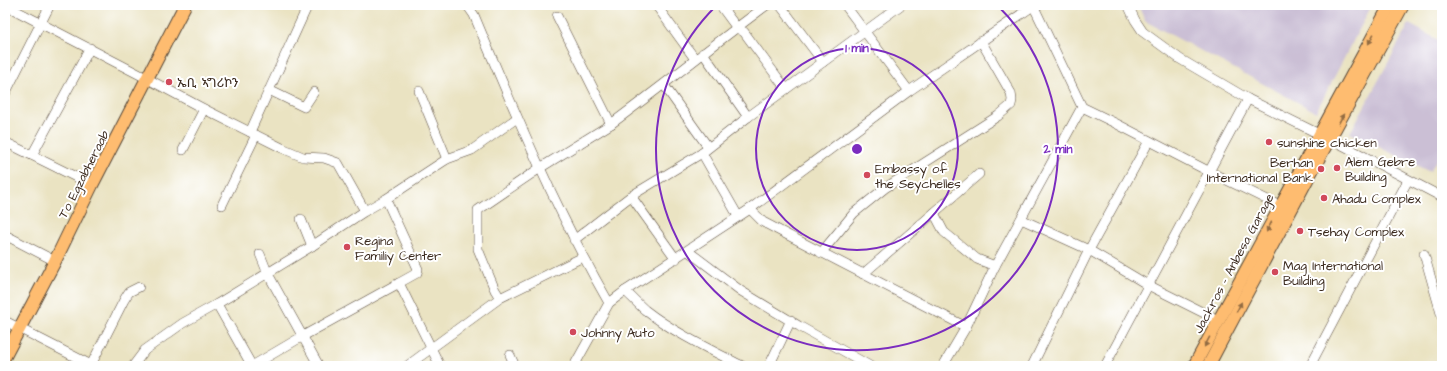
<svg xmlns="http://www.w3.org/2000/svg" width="1447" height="371" font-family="'Architects Daughter','Noto Sans Ethiopic',sans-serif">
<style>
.industrial{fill:#cbbfd5}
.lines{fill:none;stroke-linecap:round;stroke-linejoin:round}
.minor-casing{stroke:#554637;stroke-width:10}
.major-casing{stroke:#554637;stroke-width:14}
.minor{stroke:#fff;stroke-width:9}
.major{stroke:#febc70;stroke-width:12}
.oneway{fill:#936c43}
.ring{fill:none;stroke:#7b2cbf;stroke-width:2}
.poi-dot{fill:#d1495b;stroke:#fff;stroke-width:1.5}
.labels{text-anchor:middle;stroke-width:4;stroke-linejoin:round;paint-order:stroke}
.poi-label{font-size:13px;fill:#3b2a1e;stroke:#fff;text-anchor:start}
.street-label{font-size:13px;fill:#3b2a1e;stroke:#fff}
.centre{fill:#7b2cbf;stroke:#fff;stroke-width:2}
.ring-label{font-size:12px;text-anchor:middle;font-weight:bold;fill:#7b2cbf;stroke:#fff;stroke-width:4;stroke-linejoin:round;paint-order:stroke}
</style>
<rect width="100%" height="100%" fill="#fff"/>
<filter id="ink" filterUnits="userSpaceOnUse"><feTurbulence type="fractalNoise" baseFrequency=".025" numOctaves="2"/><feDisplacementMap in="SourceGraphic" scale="8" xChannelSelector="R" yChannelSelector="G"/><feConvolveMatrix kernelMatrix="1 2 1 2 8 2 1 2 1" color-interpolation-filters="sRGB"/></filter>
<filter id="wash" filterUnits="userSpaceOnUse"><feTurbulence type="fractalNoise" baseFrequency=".012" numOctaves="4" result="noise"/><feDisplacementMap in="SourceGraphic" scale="16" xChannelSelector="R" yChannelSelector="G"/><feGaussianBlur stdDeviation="0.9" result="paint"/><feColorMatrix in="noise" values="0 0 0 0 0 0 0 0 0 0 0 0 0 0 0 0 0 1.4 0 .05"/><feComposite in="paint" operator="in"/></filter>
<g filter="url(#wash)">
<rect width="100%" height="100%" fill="#eae3c2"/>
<!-- industrial -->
<g class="industrial">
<path d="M1138 5H1372L1316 112 1145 21Z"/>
<path d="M1409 24 1442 42V150L1430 172 1350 133Z"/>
</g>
</g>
<g filter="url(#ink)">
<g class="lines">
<!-- minor casing -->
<g class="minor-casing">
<g id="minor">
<path d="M5 5 148 79 204 109 282 148 303 157 324 158 338 163 365 211"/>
<path d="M467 5 474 15C515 113 556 211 609 303"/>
<path d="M656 5 695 59"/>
<path d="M720 5 737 28 744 32 786 89"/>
<path d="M780 5 823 62"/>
<path d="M845 5 909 91"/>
<path d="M1033 5 1082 107 1115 123 1208 171 1280 206"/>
<path d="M1128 5 1135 20 1143 32 1180 59 1248 99 1319 134 1327 137 1442 197"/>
<path d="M703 53 748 117"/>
<path d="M664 85 708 147"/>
<path d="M269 90 304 107 314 92"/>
<path d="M419 91 447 159"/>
<path d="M5 94 50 5"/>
<path d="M611 124C664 85 714 44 767 5"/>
<path d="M250 132 308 5"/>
<path d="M5 142 92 185"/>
<path d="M183 150 204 109"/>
<path d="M702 153 738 216"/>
<path d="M32 155 90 48"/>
<path d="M631 196 676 259"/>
<path d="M386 199 418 269 417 273 399 283"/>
<path d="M222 205 256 135"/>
<path d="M750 209 763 222 782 232 966 327"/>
<path d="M934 213 944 232 977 259 995 266"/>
<path d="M301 219 312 246"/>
<path d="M1021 219 1089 250 1148 285 1218 320"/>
<path d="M5 235 55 261"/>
<path d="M574 240 631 196 702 153 748 117 901 5"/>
<path d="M688 251 741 291 799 326 870 366"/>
<path d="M821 253 854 213 885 188 998 116 1011 105 1012 100 1011 93 981 41"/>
<path d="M260 254 268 274 319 366"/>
<path d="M1424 254 1442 317"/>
<path d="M863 274 979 174"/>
<path d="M625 291C632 297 638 304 645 310 673 332 711 350 742 366"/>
<path d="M500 298 495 290 478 249V210L540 168 611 124 557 16"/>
<path d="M217 304 252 366"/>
<path d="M5 321 93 366"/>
<path d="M510 355 515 366"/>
<path d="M91 365 124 300 129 292 139 287"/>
<path d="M133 366 145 350 183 323 217 304 312 246 365 211 386 199 447 159 472 150 517 118"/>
<path d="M252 366 303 336 399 283 440 366"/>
<path d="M407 366 500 298 583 257"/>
<path d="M574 366 609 303 625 291 750 209 909 91 1033 6"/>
<path d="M769 366 791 320"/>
<path d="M943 366 966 327 995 266 1082 107"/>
<path d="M1032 366 1089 250 1149 141"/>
<path d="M1105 366 1248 99"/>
<path d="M1310 366 1408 180"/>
</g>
</g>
<!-- major casing -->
<g class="major-casing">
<g id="major">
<path d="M5 356 55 261 92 185 185 5"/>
<path d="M1194 366 1390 5"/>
<path d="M1208 366 1309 176 1403 5"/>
</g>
</g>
<!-- minor -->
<use href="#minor" class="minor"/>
<!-- major -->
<use href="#major" class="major"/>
</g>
<!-- one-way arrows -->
<defs><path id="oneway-solid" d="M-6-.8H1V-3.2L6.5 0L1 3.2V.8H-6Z"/></defs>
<g class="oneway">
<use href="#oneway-solid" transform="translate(1371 39) rotate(118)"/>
<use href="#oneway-solid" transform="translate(1341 119) rotate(-61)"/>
<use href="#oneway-solid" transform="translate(1269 227) rotate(117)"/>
<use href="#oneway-solid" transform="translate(1239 307) rotate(-63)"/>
<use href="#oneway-solid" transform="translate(1207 342) rotate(118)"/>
</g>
</g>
<!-- distance rings -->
<g class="ring">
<circle cx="857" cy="149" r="101"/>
<path d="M998 6A201 201 0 1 1 716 6"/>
</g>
<!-- markers -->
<g class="poi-dot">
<circle cx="169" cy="82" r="4"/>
<circle cx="1269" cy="142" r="4"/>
<circle cx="1337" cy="168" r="4"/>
<circle cx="1321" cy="169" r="4"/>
<circle cx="867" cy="175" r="4"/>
<circle cx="1324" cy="198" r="4"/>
<circle cx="1300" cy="231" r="4"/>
<circle cx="347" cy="247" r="4"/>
<circle cx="1275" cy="272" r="4"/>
<circle cx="573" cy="332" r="4"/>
</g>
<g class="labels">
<!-- poi labels -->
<g class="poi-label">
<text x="177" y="87">ኤቢ ኣግሪኮን</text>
<text x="1277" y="147">sunshine chicken</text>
<text x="1345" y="166">Alem Gebre<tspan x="1345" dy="15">Building</tspan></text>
<text x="1313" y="167" text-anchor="end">Berhan<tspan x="1313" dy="15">International Bank</tspan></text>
<text x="875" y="173">Embassy of<tspan x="875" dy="15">the Seychelles</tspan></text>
<text x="1332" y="203">Ahadu Complex</text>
<text x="1308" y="236">Tsehay Complex</text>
<text x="355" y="245">Regina<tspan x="355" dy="15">Familiy Center</tspan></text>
<text x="1283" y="270">Mag International<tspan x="1283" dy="15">Building</tspan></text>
<text x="581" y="337">Johnny Auto</text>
</g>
<!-- street labels -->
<g class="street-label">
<text transform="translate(83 174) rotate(-63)" y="5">To Egzabheraab</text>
<text transform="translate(1233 263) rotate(-62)" y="5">Jackros - Anbesa Garage</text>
</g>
</g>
<circle cx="857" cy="149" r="6" class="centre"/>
<g class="ring-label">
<text x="857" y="52">1 min</text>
<text x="1058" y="153">2 min</text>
</g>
<!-- margin -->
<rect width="1447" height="371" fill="none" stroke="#fff" stroke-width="20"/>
</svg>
